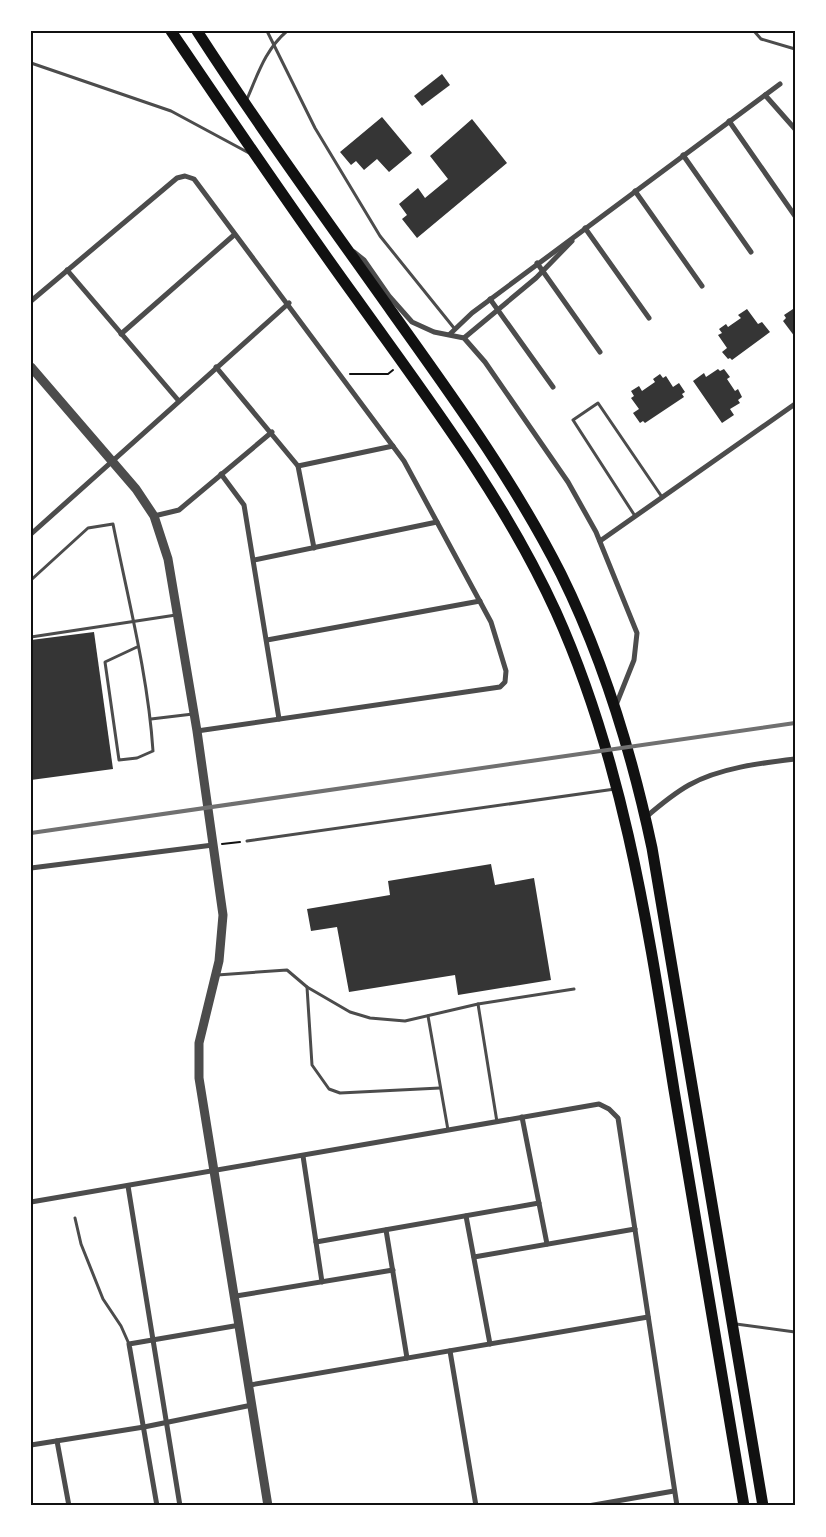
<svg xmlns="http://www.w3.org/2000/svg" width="826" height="1537" font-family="'Titillium Web',sans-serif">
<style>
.building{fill:#353535}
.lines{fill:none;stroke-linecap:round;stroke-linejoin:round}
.path{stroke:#111;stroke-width:2}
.service{stroke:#4c4c4c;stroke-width:3}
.minor{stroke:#4c4c4c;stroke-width:5}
.tertiary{stroke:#4c4c4c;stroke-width:9}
.trunk{stroke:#111;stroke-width:11}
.rail{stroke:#707070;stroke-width:4}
.neatline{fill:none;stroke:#111;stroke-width:2}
</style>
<rect width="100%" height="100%" fill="#fff"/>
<!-- building -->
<g class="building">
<path d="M442 74 450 85 422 106 414 96Z"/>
<path d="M382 117 412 153 389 172 377 159 364 170 356 161 351 165 340 152Z"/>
<path d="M472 119 507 163 417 238 402 219 407 215 399 204 418 188 425 198 448 179 430 156Z"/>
<path d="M747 309 758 324 762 322 770 332 732 360 730 358 728 359 722 352 727 348 718 335 722 333 719 329 726 324 728 327 741 318 738 315Z"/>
<path d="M793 309 795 311V337L783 321 786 318 784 315Z"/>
<path d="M718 369 720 371 724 369 730 377 727 379 735 391 738 389 742 397 738 400 740 403 730 409 734 415 722 423 693 381 704 373 706 377Z"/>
<path d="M660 374 663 378 666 376 673 387 679 383 685 392 682 394 684 397 645 423 643 421 640 423 633 413 639 409 631 398 634 396 631 391 639 386 642 391 655 382 653 379Z"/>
<path d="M94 632 113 769 31 780V640Z"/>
<path d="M491 864 495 885 534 878 551 980 458 995 455 975 349 992 337 927 311 931 307 909 390 895 388 881Z"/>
</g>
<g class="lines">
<!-- path -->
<g class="path">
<path d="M350 374H388L393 370"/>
<path d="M222 844 240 842"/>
</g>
<!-- service -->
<g class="service">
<path d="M267 31 315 128 380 236 454 328"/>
<path d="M754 31 761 39 795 49"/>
<path d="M31 63 171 111 249 153"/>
<path d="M247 99C258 74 265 50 287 31"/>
<path d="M635 516 573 420 598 403 662 497"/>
<path d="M31 580 88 528 113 524C128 599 148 675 153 751L137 758 119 760 105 662 137 647"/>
<path d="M31 637 176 615"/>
<path d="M151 719 193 714"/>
<path d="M247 841 615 789"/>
<path d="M217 975 287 970 307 987 350 1012 370 1018 405 1021 478 1004 574 989"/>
<path d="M307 987 312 1065 329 1089 340 1093 440 1088"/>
<path d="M478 1004 497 1122"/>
<path d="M428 1016 448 1130"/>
<path d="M75 1218 81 1244 103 1299 121 1326 129 1344"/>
<path d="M736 1324 795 1332"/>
</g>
<!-- minor -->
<g class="minor">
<path d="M765 95 795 129"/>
<path d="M729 121 795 216"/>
<path d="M683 155 751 252"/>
<path d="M635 191 702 286"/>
<path d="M585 228 649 318"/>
<path d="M354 252 364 260 389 296 412 322 434 332 464 338 485 362 568 482 596 532 637 633 634 660 616 705"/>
<path d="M537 263 600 352"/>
<path d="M67 270 178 400"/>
<path d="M490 299 553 387"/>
<path d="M31 301 177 178 185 176 194 179 404 461 491 622 506 671 505 682 500 687 197 731"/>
<path d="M121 334 234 235"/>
<path d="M450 334 472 313 780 84"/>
<path d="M464 338 536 278 572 241"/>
<path d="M216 367 298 466 314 548"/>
<path d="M298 466 393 446"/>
<path d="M221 474 244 505 279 719"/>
<path d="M154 516 179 510 272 432"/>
<path d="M31 534 289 303"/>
<path d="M600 541 795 404"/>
<path d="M254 560 437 522"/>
<path d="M267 640 480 601"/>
<path d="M646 817C660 805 673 794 689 785 719 768 761 763 795 759"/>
<path d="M31 868 213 845"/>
<path d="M522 1117 547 1244"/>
<path d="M303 1156 322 1282"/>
<path d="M128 1186 180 1506"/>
<path d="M31 1202 599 1104 609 1109 618 1118 677 1506"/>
<path d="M466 1216 490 1344"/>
<path d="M386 1230 407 1358"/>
<path d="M316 1242 539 1203"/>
<path d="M474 1257 635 1229"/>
<path d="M236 1296 393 1270"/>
<path d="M450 1351 476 1506"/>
<path d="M250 1385 648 1317"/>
<path d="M57 1441 69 1506"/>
<path d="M31 1445 144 1427 252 1405"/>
<path d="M157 1506 129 1344 240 1325"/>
<path d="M588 1506 674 1491"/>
</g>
<!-- tertiary -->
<path class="tertiary" d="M31 367 136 489 154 516 168 559 197 731 223 915 219 961 199 1043V1078L268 1506"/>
<!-- trunk -->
<g class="trunk">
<path d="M171 31C232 121 292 210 356 298 428 399 504 498 556 612 624 763 648 927 674 1090 697 1229 721 1367 744 1506"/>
<path d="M197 31C259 127 326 219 392 312 452 396 514 481 561 574 604 661 632 754 652 848L763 1506"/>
</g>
<!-- rail -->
<path class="rail" d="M31 833 795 723"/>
</g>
<!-- border -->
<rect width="826" height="1537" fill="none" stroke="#ffffff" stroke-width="65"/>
<rect x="32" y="32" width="762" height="1472" class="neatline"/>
</svg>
